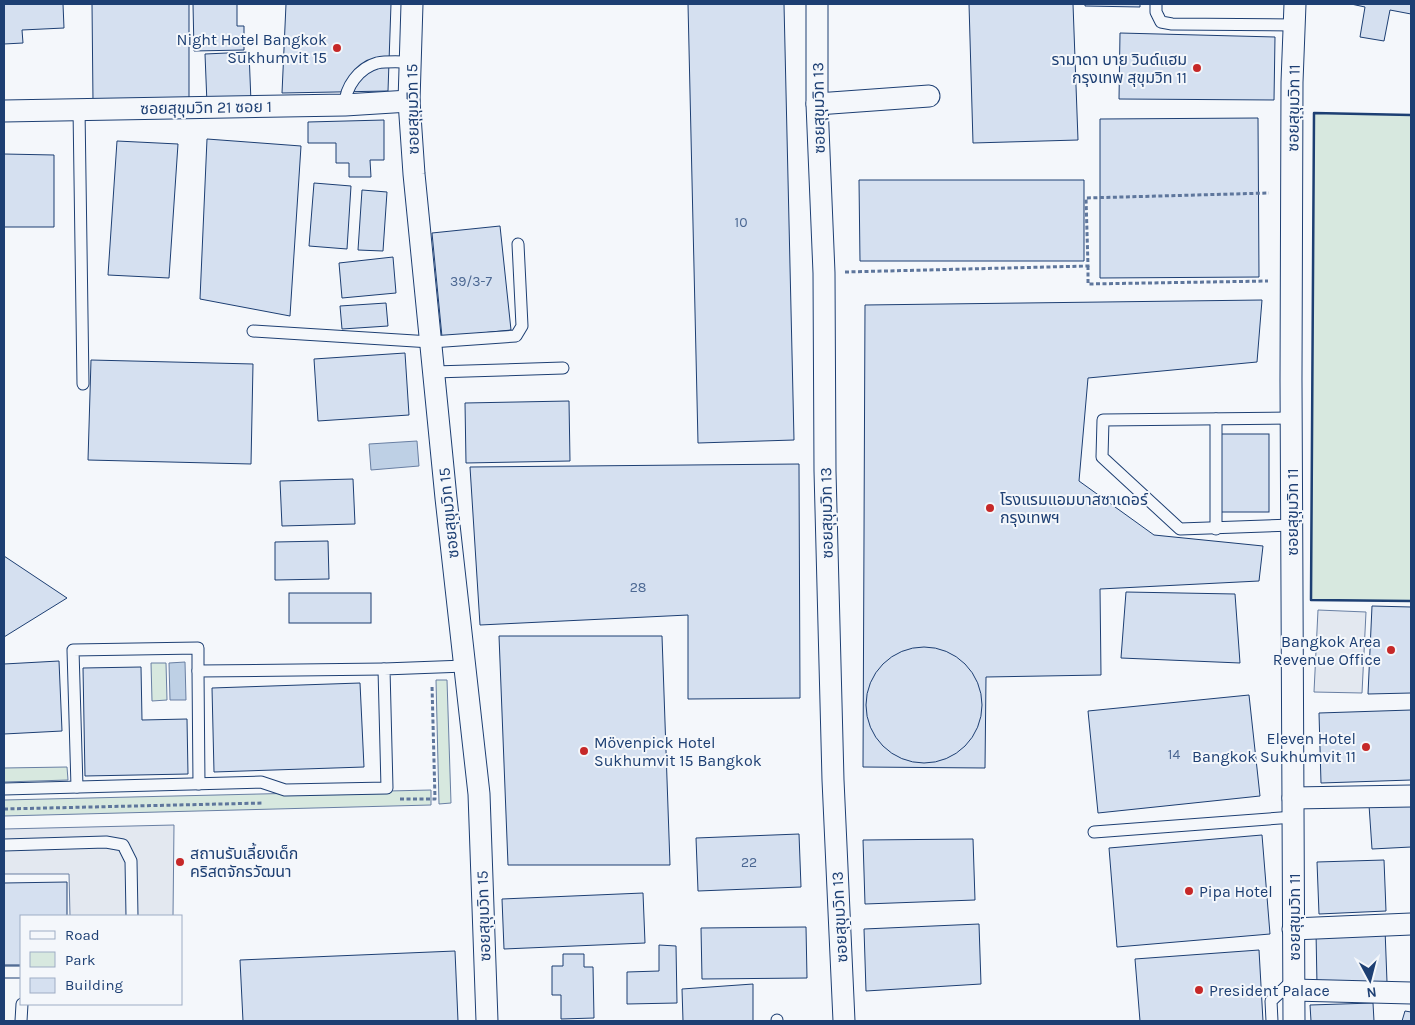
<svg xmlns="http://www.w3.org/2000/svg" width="1415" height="1025" font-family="Karla,'Noto Sans Thai',sans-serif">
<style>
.green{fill:#d7e8df;stroke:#687fa3}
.parking{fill:#e3e8f0;stroke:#687fa3}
.water{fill:#bed0e5;stroke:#687fa3}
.building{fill:#d5e0f0;stroke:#1d3f73}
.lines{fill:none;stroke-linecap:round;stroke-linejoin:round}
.lane-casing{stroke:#1d3f73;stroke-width:13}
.street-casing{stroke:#1d3f73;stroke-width:23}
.path{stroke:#5e769c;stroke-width:3;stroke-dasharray:4 2.5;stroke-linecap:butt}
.lane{stroke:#f4f7fb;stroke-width:11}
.street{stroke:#f4f7fb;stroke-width:21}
.wall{stroke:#1d3f73;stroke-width:2.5}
.poi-dot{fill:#c62828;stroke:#f4f7fb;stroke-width:2}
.labels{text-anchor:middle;stroke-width:4;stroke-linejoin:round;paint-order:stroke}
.number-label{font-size:14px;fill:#4b6792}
.poi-label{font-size:16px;fill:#1d3f73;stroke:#f4f7fb;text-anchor:start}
.street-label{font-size:16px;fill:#1d3f73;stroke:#f4f7fb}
</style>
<rect width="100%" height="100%" fill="#f4f7fb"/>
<!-- green -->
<g class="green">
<path d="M1314 113 1411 115V601L1311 600Z"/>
<path d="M151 663H166L167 700 152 701Z"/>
<path d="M436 680H447L451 803 439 804Z"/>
<path d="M67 767 68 780 4 782V768Z"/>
<path d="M431 790V805L4 816V800Z"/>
</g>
<!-- parking -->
<g class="parking">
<path d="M1318 610 1366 612 1362 693 1314 692Z"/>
<path d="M174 825 173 916H70L69 874H4V829Z"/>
</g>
<!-- water -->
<g class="water">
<path d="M417 441 419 466 371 470 369 444Z"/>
<path d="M185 662 186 700H170L169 663Z"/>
</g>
<!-- building -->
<g class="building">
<path d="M4 4H63L64 28 22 30 23 43 4 44Z"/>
<path d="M92 4H189V101L93 102Z"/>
<path d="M193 4H237V26H244V50L194 51Z"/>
<path d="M286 4H391L388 91 282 93Z"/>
<path d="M688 4H784L794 440 698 443Z"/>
<path d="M969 4H1073L1078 140 973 143Z"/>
<path d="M1085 4H1140V7L1085 6Z"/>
<path d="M1351 4H1411V14L1390 10 1384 41 1360 37 1365 7Z"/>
<path d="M1120 33 1275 37 1274 100 1119 99Z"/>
<path d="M249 52 251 102 207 104 205 54Z"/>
<path d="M1258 118 1259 277 1100 278V119Z"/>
<path d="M384 120V160H370L371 177H349V163H336V143H308V122Z"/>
<path d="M207 139 301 146 290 316 200 299Z"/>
<path d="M117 141 178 144 169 278 108 275Z"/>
<path d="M4 154 54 155V227H4Z"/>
<path d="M859 180H1084V261H860Z"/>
<path d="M314 183 351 186 347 249 309 246Z"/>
<path d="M362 190 387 192 383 251 358 250Z"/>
<path d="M500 226 511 330 442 337 432 233Z"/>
<path d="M393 257 396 293 342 298 339 263Z"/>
<path d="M1262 300 1257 362 1088 378 1079 481 1154 535 1263 546 1259 581 1100 589 1101 675 986 677 985 768 863 767 865 305Z"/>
<path d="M386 303 388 326 342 329 340 306Z"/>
<path d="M405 353 409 415 318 421 314 359Z"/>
<path d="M91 360 253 364 251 464 88 460Z"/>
<path d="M569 401 570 461 466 463 465 403Z"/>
<rect x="1221" y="434" width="48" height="78"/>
<path d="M799 464 800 698 688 699V615L480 625 470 467Z"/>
<path d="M353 479 355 524 282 526 280 481Z"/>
<path d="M328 541 329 579 275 580V542Z"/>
<path d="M4 556 67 598 4 637Z"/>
<path d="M1126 592 1235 594 1240 663 1121 658Z"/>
<rect x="289" y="593" width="82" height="30"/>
<path d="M1372 606 1411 607V693L1368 694Z"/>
<path d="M499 636H662L670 865H508Z"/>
<circle cx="924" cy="705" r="58"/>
<path d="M59 661 62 731 4 734V664Z"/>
<path d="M141 667 142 720 187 719 188 774 85 776 83 668Z"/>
<path d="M360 683 364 767 214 772 212 688Z"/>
<path d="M1249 695 1260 796 1098 813 1088 711Z"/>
<path d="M1411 710V780L1321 783 1319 713Z"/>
<path d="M1411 803V847L1372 849 1369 805Z"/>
<path d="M799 834 801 887 698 891 696 838Z"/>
<path d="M1262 835 1270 934 1117 947 1109 848Z"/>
<path d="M973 839 975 900 865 904 863 840Z"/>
<path d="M1384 860 1386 911 1319 914 1317 862Z"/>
<path d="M67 882V916H21V965H4V883Z"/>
<path d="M643 893 645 943 504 949 502 899Z"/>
<path d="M979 924 981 984 866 991 864 929Z"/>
<path d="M806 927 807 978 702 979 701 928Z"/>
<path d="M1385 929 1387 982 1317 985 1316 932Z"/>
<path d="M659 945 676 946 677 1003 627 1004V972L659 971Z"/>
<path d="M1259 950 1263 1021H1140L1135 959Z"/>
<path d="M455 951 458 1021H243L240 960Z"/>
<path d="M563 954H584V967H593L594 1018 561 1019V995H552V966H563Z"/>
<path d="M753 984V1021H683L682 989Z"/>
<path d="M1373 1003 1374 1021H1311L1310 1005Z"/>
<path d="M1405 1011 1411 1012V1021H1402Z"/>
</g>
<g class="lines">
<!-- lane casing -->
<g class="lane-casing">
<g id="lane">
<path d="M1156 4V12L1161 22 1172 24 1295 25"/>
<path d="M345 105C345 87 359 68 377 63 387 61 400 62 410 62"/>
<path d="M79 109 83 384"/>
<path d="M253 331 431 342 516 336 522 326 518 244"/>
<path d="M434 372 563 368"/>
<path d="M1291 418 1103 420 1102 457 1180 529 1293 525"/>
<path d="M1216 419V529"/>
<path d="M199 784 198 671 384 669"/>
<path d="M77 787 73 650 198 648V671"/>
<path d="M4 789 261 782 285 790 387 788 384 669 465 666"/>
<path d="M1094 832 1294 817"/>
<path d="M4 845 106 842 123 845 131 861 132 916"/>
<path d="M4 972H21"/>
<path d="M777 1020V1021"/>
<path d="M21 1021 22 1004"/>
<path d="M1272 1021 1271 1001 1293 980"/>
</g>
</g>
<!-- street casing -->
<g class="street-casing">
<g id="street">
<path d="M412 4 409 101 414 174 446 498 479 794 487 1021"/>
<path d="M817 4V104L824 273 825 471 833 780 844 1021"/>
<path d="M817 104 929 96"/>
<path d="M4 111 345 105 409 101"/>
<path d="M1293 798 1411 796"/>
<path d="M1293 929 1411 924"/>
<path d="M1293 990 1411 993"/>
<path d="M1294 1021 1291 380 1292 82 1295 4"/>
</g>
</g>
<!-- path -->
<g class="path">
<path d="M1088 266V284L1268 281"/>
<path d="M845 272 1088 266 1086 198 1269 193"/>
<path d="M400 799H435L432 685"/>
<path d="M4 809 263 803"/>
</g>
<!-- lane -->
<use href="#lane" class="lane"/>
<!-- street -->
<use href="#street" class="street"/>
<!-- wall -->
<path class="wall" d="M1411 115 1314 113 1311 600 1411 601"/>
</g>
<!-- markers -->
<g class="poi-dot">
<circle cx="337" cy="48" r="5"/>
<circle cx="1197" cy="68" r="5"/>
<circle cx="990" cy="508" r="5"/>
<circle cx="1391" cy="650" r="5"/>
<circle cx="1366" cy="747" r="5"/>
<circle cx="584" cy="751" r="5"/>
<circle cx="180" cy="862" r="5"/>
<circle cx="1189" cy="891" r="5"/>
<circle cx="1199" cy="990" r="5"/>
</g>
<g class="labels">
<!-- number labels -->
<g class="number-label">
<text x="741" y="227">10</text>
<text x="471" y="286">39/3-7</text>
<text x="638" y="592">28</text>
<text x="1174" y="759">14</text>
<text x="749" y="867">22</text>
</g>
<!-- poi labels -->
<g class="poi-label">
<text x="327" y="45" text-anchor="end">Night Hotel Bangkok<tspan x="327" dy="18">Sukhumvit 15</tspan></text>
<text x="1187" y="65" text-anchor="end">รามาดา บาย วินด์แฮม<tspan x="1187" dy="18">กรุงเทพ สุขุมวิท 11</tspan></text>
<text x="1000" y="505">โรงแรมแอมบาสซาเดอร์<tspan x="1000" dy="18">กรุงเทพฯ</tspan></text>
<text x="1381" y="647" text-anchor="end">Bangkok Area<tspan x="1381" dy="18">Revenue Office</tspan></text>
<text x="1356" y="744" text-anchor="end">Eleven Hotel<tspan x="1356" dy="18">Bangkok Sukhumvit 11</tspan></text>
<text x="594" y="748">Mövenpick Hotel<tspan x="594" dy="18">Sukhumvit 15 Bangkok</tspan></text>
<text x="190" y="859">สถานรับเลี้ยงเด็ก<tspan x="190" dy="18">คริสตจักรวัฒนา</tspan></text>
<text x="1199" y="897">Pipa Hotel</text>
<text x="1209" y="996">President Palace</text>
</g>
<!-- street labels -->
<g class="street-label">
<text transform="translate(206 107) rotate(-1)" y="6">ซอยสุขุมวิท 21 ซอย 1</text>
<text transform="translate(818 108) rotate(-91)" y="6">ซอยสุขุมวิท 13</text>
<text transform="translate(1293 108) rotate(-89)" y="6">ซอยสุขุมวิท 11</text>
<text transform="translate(412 109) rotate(-91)" y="6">ซอยสุขุมวิท 15</text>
<text transform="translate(1292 512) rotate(-90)" y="6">ซอยสุขุมวิท 11</text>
<text transform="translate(448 513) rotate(-96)" y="6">ซอยสุขุมวิท 15</text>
<text transform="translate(826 513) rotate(-91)" y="6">ซอยสุขุมวิท 13</text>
<text transform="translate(483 916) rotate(-92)" y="6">ซอยสุขุมวิท 15</text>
<text transform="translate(839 917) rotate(-93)" y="6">ซอยสุขุมวิท 13</text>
<text transform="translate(1294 917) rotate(-90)" y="6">ซอยสุขุมวิท 11</text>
</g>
</g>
<!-- border -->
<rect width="1415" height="1025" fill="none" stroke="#1d3f73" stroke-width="10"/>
<!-- legend -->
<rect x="20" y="915" width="162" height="90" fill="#f4f7fb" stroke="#9eadc5"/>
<rect x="30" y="931" width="25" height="8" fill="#f4f7fb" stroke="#9eadc5"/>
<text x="65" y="940" font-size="15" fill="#1d3f73">Road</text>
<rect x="30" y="952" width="25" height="15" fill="#d7e8df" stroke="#9eadc5"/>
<text x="65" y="965" font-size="15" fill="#1d3f73">Park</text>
<rect x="30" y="978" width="25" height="15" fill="#d5e0f0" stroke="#9eadc5"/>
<text x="65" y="990" font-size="15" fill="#1d3f73">Building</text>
<!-- north arrow -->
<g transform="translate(1370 980) rotate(173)" stroke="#f4f7fb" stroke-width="4" paint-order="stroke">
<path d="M0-4L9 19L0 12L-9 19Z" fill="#1d3f73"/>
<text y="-8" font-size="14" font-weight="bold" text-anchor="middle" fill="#1d3f73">N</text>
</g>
</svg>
